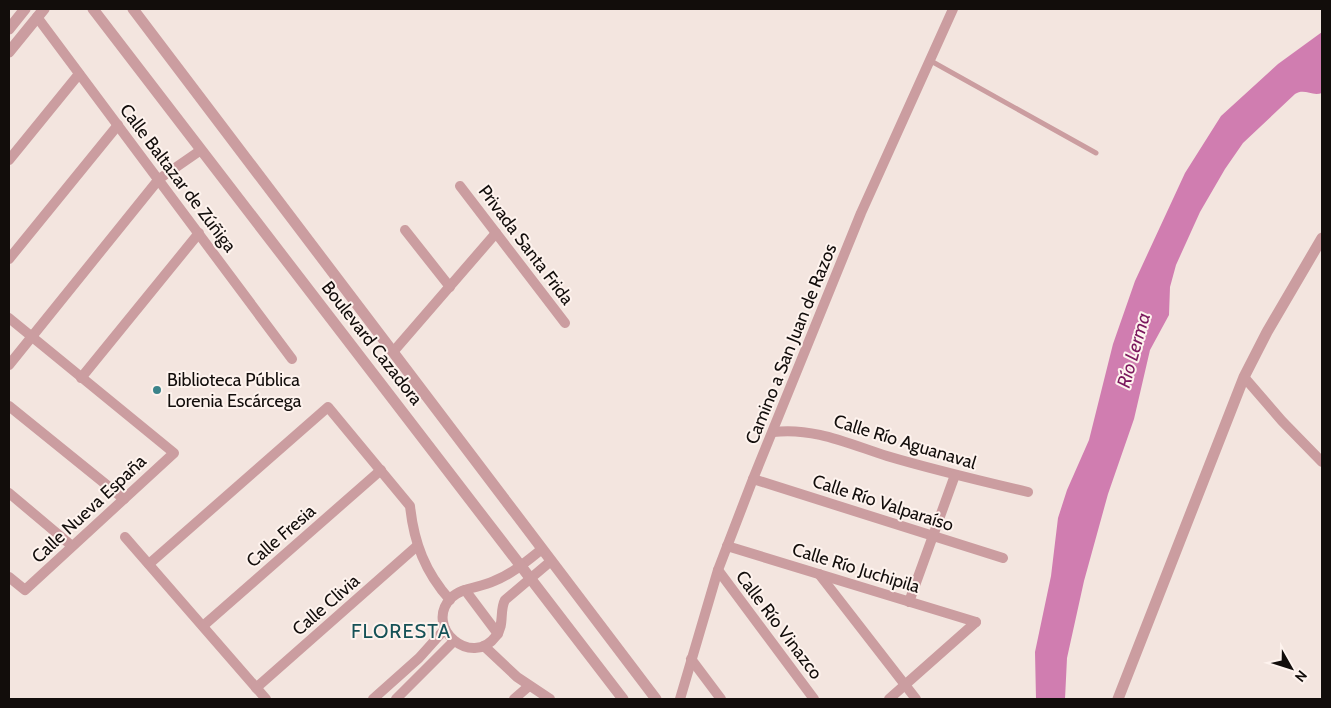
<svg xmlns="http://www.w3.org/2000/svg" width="1331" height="708" font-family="Cabin,sans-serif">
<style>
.water{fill:#d07db0}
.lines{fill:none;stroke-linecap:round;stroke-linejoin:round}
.service{stroke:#cb9da0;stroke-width:5}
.minor{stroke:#cb9da0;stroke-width:10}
.tertiary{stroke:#cb9da0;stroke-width:11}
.poi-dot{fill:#3b838a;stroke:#fef3ee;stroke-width:2}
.labels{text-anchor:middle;stroke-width:4;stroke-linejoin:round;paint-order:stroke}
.street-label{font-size:18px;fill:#120d0b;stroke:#fef3ee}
.poi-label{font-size:18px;fill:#120d0b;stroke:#fef3ee;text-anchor:start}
.water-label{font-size:19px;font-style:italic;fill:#7a175d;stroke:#fef3ee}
.quarter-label{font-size:20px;letter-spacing:1px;fill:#165257;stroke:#fef3ee}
</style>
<rect width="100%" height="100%" fill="#f3e5df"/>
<!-- water -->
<path class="water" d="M1322 32V93C1312 97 1305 88 1295 94L1243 143 1225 169 1200 212 1176 265 1170 287 1169 315 1150 350 1134 419 1108 494 1084 581 1067 658 1065 699H1036L1035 652 1051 576 1058 518 1067 490 1089 440 1113 344 1135 281 1185 173 1221 116 1278 64Z"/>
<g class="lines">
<!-- service -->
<path class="service" d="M931 61 1096 153"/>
<!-- minor -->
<g class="minor">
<path d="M37 17 292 359"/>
<path d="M9 160 79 74"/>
<path d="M460 186 565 323"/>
<path d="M405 230 450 287"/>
<path d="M9 259 118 125"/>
<path d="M9 318 174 453 25 590 9 577"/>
<path d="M393 352 496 233"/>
<path d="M9 365 159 179 201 150"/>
<path d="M1244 377 1282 421 1322 462"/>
<path d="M81 378 199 233"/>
<path d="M9 406 124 499"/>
<path d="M773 432C814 427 849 444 887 456 934 470 981 481 1028 492"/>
<path d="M753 479 1003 558"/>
<path d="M9 493 72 546"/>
<path d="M125 537 266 699"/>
<path d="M727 546 976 622"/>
<path d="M542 549C527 561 512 574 494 581 480 588 462 587 451 598 423 627 472 669 496 636 505 625 499 611 505 600L551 561"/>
<path d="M149 564 328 407 410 506C414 543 425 572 450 600"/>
<path d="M718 570 814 699"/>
<path d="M819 574 916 699"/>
<path d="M465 590 498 634"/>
<path d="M909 602 955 475"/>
<path d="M203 626 381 470"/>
<path d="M484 646 517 677 550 699"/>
<path d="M691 659 721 699"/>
<path d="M256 688 417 546"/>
<path d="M373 699 419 658 445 629"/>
<path d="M396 699 454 641"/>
<path d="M514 699 529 686"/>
<path d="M680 699 718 570 753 479 861 213 953 9"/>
<path d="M889 699 976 622"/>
</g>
<!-- tertiary -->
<g class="tertiary">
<path d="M93 9 623 699"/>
<path d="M133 9 656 699"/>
<path d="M9 29 25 9"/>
<path d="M9 52 44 9"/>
<path d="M1118 699 1244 377 1267 332 1322 238"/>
</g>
</g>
<!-- markers -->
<circle class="poi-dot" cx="157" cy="390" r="5"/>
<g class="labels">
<!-- street labels -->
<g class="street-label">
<text transform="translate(178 178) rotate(53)" y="6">Calle Baltazar de Zúñiga</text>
<text transform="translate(526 245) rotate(53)" y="6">Privada Santa Frida</text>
<text transform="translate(372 343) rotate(52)" y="6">Boulevard Cazadora</text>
<text transform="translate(791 344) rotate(-68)" y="6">Camino a San Juan de Razos</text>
<text transform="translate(905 442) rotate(17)" y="6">Calle Río Aguanaval</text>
<text transform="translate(883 503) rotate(18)" y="6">Calle Río Valparaíso</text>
<text transform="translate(89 509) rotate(-43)" y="6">Calle Nueva España</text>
<text transform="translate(281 536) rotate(-41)" y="6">Calle Fresia</text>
<text transform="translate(856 568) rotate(17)" y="6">Calle Río Juchipila</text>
<text transform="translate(326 605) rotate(-41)" y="6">Calle Clivia</text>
<text transform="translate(779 625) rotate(53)" y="6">Calle Río Vinazco</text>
</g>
<!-- poi labels -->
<g class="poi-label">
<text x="167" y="386">Biblioteca Pública<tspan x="167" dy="21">Lorenia Escárcega</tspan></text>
</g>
<!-- water labels -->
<g class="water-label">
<text transform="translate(1133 350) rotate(-74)" y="7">Río Lerma</text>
</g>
<!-- quarter labels -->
<g class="quarter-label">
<text x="401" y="638">FLORESTA</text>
</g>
</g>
<!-- border -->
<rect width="1331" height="708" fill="none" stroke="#120d0b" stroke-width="20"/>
<!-- north arrow -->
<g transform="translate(1291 668) rotate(129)" stroke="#fef3ee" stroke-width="4" paint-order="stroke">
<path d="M0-4L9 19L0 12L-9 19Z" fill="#120d0b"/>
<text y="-8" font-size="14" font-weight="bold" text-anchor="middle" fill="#120d0b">N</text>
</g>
</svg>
